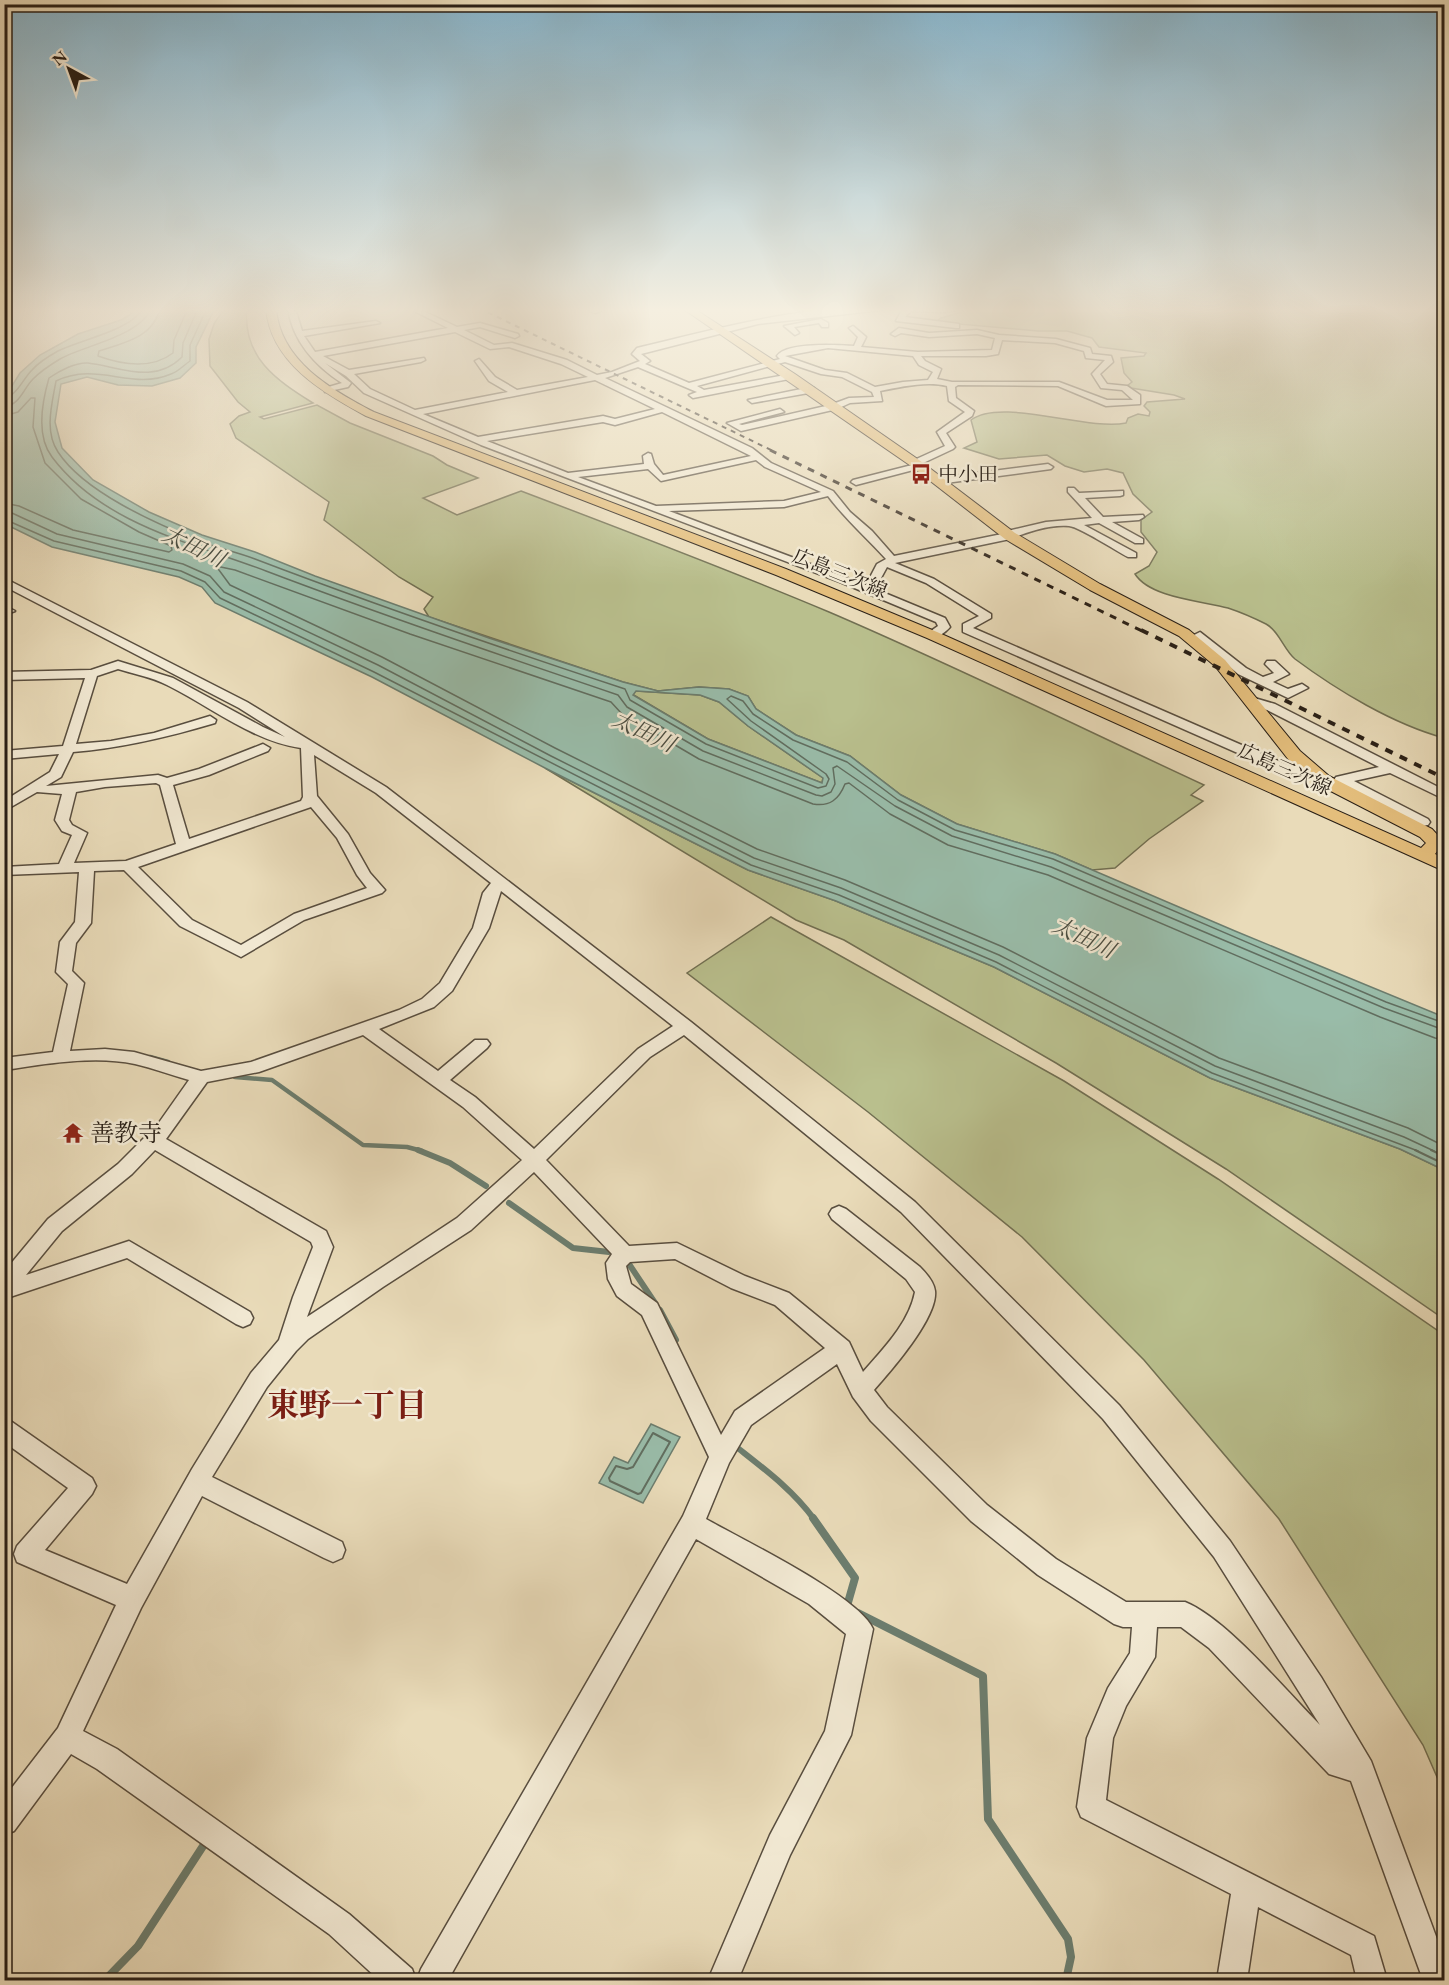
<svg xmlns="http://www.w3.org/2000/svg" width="1449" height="1985" font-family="'EB Garamond','Noto Serif JP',serif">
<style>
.green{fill:#b9bf8d;stroke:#716f52;stroke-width:1.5}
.water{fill:#99bca9;stroke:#6c7d6e;stroke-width:1.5;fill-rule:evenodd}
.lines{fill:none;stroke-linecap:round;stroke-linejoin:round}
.shore-far1{stroke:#616e60;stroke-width:1.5}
.shore{stroke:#616e60;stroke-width:2}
.stream-far2{stroke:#6c7d6e;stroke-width:4.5}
.stream-far1{stroke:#6c7d6e;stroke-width:6}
.stream{stroke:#6c7d6e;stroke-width:8}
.minor-casing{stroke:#594e3f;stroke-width:3}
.major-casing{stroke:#291f16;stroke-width:2}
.minor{fill:#f1e8d2;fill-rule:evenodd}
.major{fill:#e4be7c;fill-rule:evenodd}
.rail-far2{stroke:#291f16;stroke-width:2;stroke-dasharray:5 5;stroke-linecap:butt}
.rail-far1{stroke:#291f16;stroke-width:3;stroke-dasharray:7 7;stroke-linecap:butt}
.rail{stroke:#291f16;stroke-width:4;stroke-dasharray:8 8;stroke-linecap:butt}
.labels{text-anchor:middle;stroke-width:5;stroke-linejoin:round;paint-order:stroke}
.far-poi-label{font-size:20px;fill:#291f16;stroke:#f1e8d2;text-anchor:start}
.far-street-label{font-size:20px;fill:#291f16;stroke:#f1e8d2}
.far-water-label{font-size:22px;font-style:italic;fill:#4b4e42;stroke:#f1e8d2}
.poi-label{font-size:24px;fill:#291f16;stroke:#f1e8d2;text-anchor:start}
.near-neighbourhood-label{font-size:32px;font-weight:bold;fill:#7a1f14;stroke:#f1e8d2}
</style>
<rect width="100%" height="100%" fill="#e9dbb9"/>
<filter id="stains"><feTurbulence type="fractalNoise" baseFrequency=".00333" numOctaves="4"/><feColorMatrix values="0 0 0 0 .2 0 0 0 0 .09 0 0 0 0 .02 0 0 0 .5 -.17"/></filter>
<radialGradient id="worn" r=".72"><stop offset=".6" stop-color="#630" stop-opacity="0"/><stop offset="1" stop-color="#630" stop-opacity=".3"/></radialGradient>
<!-- green -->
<g class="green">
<path d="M224 308H247C242 357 276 380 313 403L260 417 264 419 317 405 350 423 433 456 447 465 478 478 423 498 457 515 521 491C624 530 727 569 829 612 955 666 1079 727 1204 785L1191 795 1203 801 1149 839 1115 868 1092 870 1055 854 957 824 901 795 850 756 796 735 756 709 748 696 729 689 699 687 658 691 623 682 429 617 424 609 433 597 399 577 324 520 329 502 236 438 230 424 239 416 250 412 238 402 210 366 209 339 214 324Z"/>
<path d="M976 308H1444V738C1393 724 1338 691 1295 659 1284 650 1279 631 1266 624 1254 618 1240 612 1228 608 1203 601 1150 598 1135 574L1149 566 1157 552 1141 532V520L1152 512 1133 494 1123 473 1107 469 1084 472 1065 466 1047 455 999 459 964 448 977 442 971 420C1001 397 1086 431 1126 423L1128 418 1138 414 1149 416 1150 412 1144 406 1147 402 1185 399 1174 395 1131 388 1128 385 1132 382 1124 373 1121 358 1144 356 1146 353 1099 347 1092 338 1067 331H1038L936 322 941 318Z"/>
<path d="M636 691 700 695 719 702 748 726 823 778 822 783 708 739 632 694Z"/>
<path d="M545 768 748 870 836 901 994 967 1210 1078 1400 1149 1444 1170V1319L1226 1169 1056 1063 844 940 796 920Z"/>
<path d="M771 917 1064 1081 1218 1179 1444 1335V1793L1423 1745 1279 1519 1144 1360 1022 1237 868 1112 687 973Z"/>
</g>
<!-- water -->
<g class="water">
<path d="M141 308H215L196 347V363L180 378 152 386 118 385 87 377 61 384 55 422 62 448 93 480 149 512 202 535 255 552 315 576 489 638 623 682 658 691 699 687 729 689 748 696 756 709 796 735 850 756 901 795 957 824 1055 854 1235 931 1444 1017V1170L1400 1149 1210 1078 994 967 836 901 748 870 545 768 372 677 215 603 202 587 179 577 52 547 5 524V397L20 373 40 355 78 334 121 320ZM636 691 700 695 719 702 748 726 823 778 822 783 708 739 633 695Z"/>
<path d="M651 1424 680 1437 643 1503 599 1483 614 1457 628 1463Z"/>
</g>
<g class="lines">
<!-- shore-far1 -->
<g class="shore-far1">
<path d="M160 308C154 337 124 343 99 351L98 356C123 365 151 370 173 353L174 340 188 308"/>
<path d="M198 308 183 343 182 357C154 385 121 367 88 363 76 362 59 371 49 378 42 402 36 436 52 457 103 525 193 543 266 571 382 615 500 655 618 695L627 707 703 751 816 795 822 796 831 792 835 784 833 768 837 766 895 806 952 836 1051 867 1384 1008 1444 1030"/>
<path d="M207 308 190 345V361C184 365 178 372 171 374 131 391 98 361 56 381 52 404 44 431 58 452 84 492 155 523 199 541 217 548 237 552 255 559 378 606 501 648 625 689L630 700 706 744 818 788 826 786 829 779 826 774 751 721 727 699 731 696 743 701 753 714 793 740 847 762 898 800 955 830 1053 859 1386 1002 1444 1023"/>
<path d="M4 399C17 395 23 379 32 370 39 362 49 356 58 351 80 340 134 329 143 308"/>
<path d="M4 407C21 404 23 389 33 379 41 371 50 365 60 359 85 345 141 336 151 308"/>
<path d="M4 416 18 412 31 398H35L33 427 45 463 81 499 139 532 171 546 172 550 169 552 73 530 19 506 4 503"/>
<path d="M4 512 12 513 57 534 183 564 210 576 224 592 378 665 551 756 754 858 841 888 999 955 1215 1066 1404 1137 1434 1151"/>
<path d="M4 519 54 541 181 571 205 582 220 598 374 672 751 865 839 895 996 962 1212 1073 1418 1151"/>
<path d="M1444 1039 1435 1038 1380 1017 1048 875 948 845 890 814 849 783 845 784C839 799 830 807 813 804L699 759 622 714 611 702 410 634 235 570 216 566 230 585 382 657 555 748 757 849 845 880 1003 947 1219 1058 1408 1128 1444 1146"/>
</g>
<!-- shore -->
<g class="shore">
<path d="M1415 1150 1444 1164"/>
<path d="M1431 1150 1444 1156"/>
<path d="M653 1433 670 1442 641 1493 638 1494 610 1481 609 1478 616 1466 627 1469 633 1467Z"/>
</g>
<!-- stream-far2 -->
<g class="stream-far2">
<path d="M150 1057 168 1062"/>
<path d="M235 1077 272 1080 363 1145 407 1147 422 1151"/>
</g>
<!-- stream-far1 -->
<g class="stream-far1">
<path d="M418 1150 450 1163 486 1186"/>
<path d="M509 1203 573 1248 609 1252"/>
<path d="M627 1261 655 1303"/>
<path d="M660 1310 676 1340"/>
<path d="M734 1445C763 1468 792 1489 814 1519"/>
</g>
<!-- stream -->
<g class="stream">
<path d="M813 1518 855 1578 847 1606"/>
<path d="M858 1613 983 1676 988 1819 1068 1939 1071 1957 1066 1980"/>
<path d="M105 1980 138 1946 207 1840"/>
</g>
<!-- minor casing -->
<g class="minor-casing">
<g id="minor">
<path d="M288 308H295L302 331 376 321 380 323 304 336 315 352 448 328 408 308H417L457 327 480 323 518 334 519 336 515 338 480 327 464 330 494 345 512 343 567 360 597 375 612 372 640 361 632 354 637 348C721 328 811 302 899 308L758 324 641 354 650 361 645 364 689 383 780 359 777 356C786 342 838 345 854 346L858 337 849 328 853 326 866 337 861 347 918 352 992 350 995 338 977 334 929 337 901 333 895 336 891 334 899 328 929 333 977 330 999 335 1056 339 1090 348 1092 354 1111 356 1113 362 1100 374 1107 384 1127 386 1140 395V404L1106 406 1058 386 958 385 955 387 956 398 974 411 972 416 946 433 955 447 953 449 921 464V468L856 485 851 482 853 480 912 465V461L945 446 937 432 965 412 949 401 947 386C926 381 901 387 880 391L882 401 850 403 837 409 741 431 727 423 780 409 784 412 739 424 742 425 830 405 849 398 874 397 872 392 842 377 821 374 785 362 697 386 704 390 791 374 795 376 794 378 693 398 689 395 697 392 638 367 605 378 752 448 771 463 833 491 850 512 872 531 894 556 1002 534 1003 532 1046 522 1092 518 1068 492V488H1074L1079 493 1123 491V495L1120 496 1085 498 1103 517 1143 515 1144 517 1139 520 1112 522 1143 539V543H1135L1099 523 1084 525 1136 553V557H1128C1116 551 1080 527 1069 526 1049 524 1025 533 1010 539L895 563 934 579 991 614V618L973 628 1290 766H1312L1319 770 1312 774 1283 773 963 632V624L979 616 926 583 887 567 875 589 945 618 950 627C945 633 936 639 928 637V633L938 626 936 622 840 582 481 445 364 393 346 376 325 363 351 383 348 387 325 392V388L342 383C315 366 292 340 288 308ZM455 332 490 349 509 347 561 364 588 377 517 390 495 377 479 359 475 361 489 381 508 392 415 410 370 389 354 374 421 362 425 360 424 358 349 370 323 356ZM1002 340 1055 343 1084 351 1086 358 1105 360 1092 374 1101 388 1122 390 1133 400H1107L1059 382H952L937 379 941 369 925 361 921 356H986L998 354ZM828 348 913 356 919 365 933 372 928 380 903 382 875 387 847 373 825 370 785 356ZM595 380 655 409 615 419 603 416 478 437 423 414ZM662 412 751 456 663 475 654 464 651 454 648 453 643 456 644 464 568 473 487 441 603 422 615 425ZM756 460 765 467 821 492 784 501 656 506 578 477 648 469 661 481ZM828 496C845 519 867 538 886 559L877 564 866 585 669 511 784 507Z"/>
<path d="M599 308H610L595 313 591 311Z"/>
<path d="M903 308H974L944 312 911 311 905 317 959 324V328H956L896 321Z"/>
<path d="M821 319 828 323V327H822L819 323 794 327 799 333 795 335 784 326Z"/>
<path d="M811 387 814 388V392L752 403 748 400Z"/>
<path d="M1048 464 1053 467 1051 469 938 484 933 481 938 478Z"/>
<path d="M4 578 247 702 386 787 691 1022 915 1202 1119 1405 1230 1541 1321 1677 1371 1761 1444 1958V1980H1423L1351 1781 1329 1774 1209 1648 1181 1627H1157L1155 1657 1126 1706 1113 1738 1106 1800 1374 1936 1387 1980H1357L1351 1955 1258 1907 1247 1980H1217L1231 1894 1081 1817 1077 1807 1087 1738 1108 1688 1130 1653 1132 1627H1123L1114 1624 1038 1575 971 1521 871 1421 853 1397 837 1364 751 1425 729 1463 706 1519C741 1539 859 1596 873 1629L851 1735 790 1855 738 1980H708L770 1835 825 1731 846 1634 809 1604 696 1539 448 1980H417L421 1969 683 1516 709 1457 642 1315 617 1296 608 1279 606 1263 612 1254 534 1172 471 1230 383 1287 308 1339 296 1351 267 1387 212 1477 342 1542 345 1550 342 1558 333 1562 324 1558 202 1496 141 1608 83 1731 117 1749 349 1914 412 1969 416 1980H379L329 1934 97 1769 71 1754 14 1831 4 1835V1798L58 1728 116 1605 17 1562 14 1554 17 1546 68 1488 4 1442V1419L12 1422 92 1478 96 1486 92 1494 45 1550 127 1584 192 1469 251 1373 279 1340 293 1297 313 1247 311 1242 155 1150 132 1174 62 1231 26 1275 129 1241 250 1312 253 1318 250 1324 243 1327 236 1324 127 1258 4 1299V1272L48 1219 118 1164 158 1124 189 1080C171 1075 153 1068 135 1064 94 1055 46 1064 4 1070V1058L53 1052 68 984 56 972 60 942 75 922 79 872 4 875V867L59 864 72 835 62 831 55 820 62 794 37 792 4 811V801L50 772 59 754 4 759V751L63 746 85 678 4 680V672L91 670 118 661 173 678 263 727 285 737 239 708 4 586ZM118 669C134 674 152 677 167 685 210 706 252 741 301 748L303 797 301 801 189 839 173 785 209 775 268 751 270 748 263 744 199 769 167 778 158 775 46 786 61 777 73 752C122 748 168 737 215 723L216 720 210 716 154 733 111 741 76 744 97 676ZM314 755 376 793 491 883 483 893 473 928 440 983 422 999 399 1010 251 1062 201 1071 134 1052 105 1049 70 1051 84 983 72 971 76 943 91 923 94 871 124 870 180 926 241 957 304 920 382 893 385 890 370 873 348 834 317 796ZM156 783 160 785 176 844 126 861 74 863 87 833 72 825 69 820 76 792 105 787ZM311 807 337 838 357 875 367 888 294 914 241 945 192 920 138 867ZM501 891 673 1026 638 1049 534 1149 475 1097 450 1080 487 1048 490 1044 487 1040H475L438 1071 379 1029 434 1007 452 991 489 928ZM363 1035 463 1107 522 1160 457 1218 307 1317 333 1247 326 1231 166 1139 207 1082 259 1072ZM684 1035 901 1212 1103 1419 1214 1557 1320 1725C1286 1691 1227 1619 1185 1602H1126L1056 1559 987 1505 887 1407 874 1390C891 1371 938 1317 935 1291 934 1282 926 1273 920 1267L846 1209 839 1206 832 1209 829 1214 832 1219 906 1279 915 1292C909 1323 883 1349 863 1372L849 1342 789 1293 745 1276 677 1243 629 1246 546 1160 650 1057ZM675 1259 731 1288 775 1305 825 1348 735 1411 721 1435 657 1303 631 1284 626 1266 630 1262Z"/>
<path d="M4 608H9L15 611 4 615Z"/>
<path d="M1200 632 1246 668 1263 677 1274 673 1265 664 1267 661H1275L1289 674 1273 682 1288 689 1302 684 1308 688 1288 698 1238 674 1196 637 1194 635Z"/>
<path d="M1251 697 1275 704 1444 790V799L1390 773 1354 781 1428 819 1430 822 1428 825 1423 826 1336 783 1334 780 1336 777 1379 767 1267 710 1247 704 1245 701 1247 698Z"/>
</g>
</g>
<!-- major casing -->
<g class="major-casing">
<path id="major" d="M266 308H276C280 361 332 390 374 412L786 569 937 632 1421 848 1426 843 1420 837 1317 784 1288 759 1215 666 1179 636 1090 590 1005 539 911 466 682 308H693L795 374 919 460 1015 533 1100 584 1189 630 1225 660 1300 751 1329 776 1432 829 1444 842 1435 854 1444 858V871L927 638 776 575 366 416C323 393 270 362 266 308Z"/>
</g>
<!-- minor -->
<use href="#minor" class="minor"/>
<!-- major -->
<use href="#major" class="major"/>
<!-- rail-far2 -->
<path class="rail-far2" d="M479 308 773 451"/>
<!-- rail-far1 -->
<path class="rail-far1" d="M770 450 1144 632"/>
<!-- rail -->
<path class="rail" d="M1141 630 1444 778"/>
</g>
<!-- sky -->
<linearGradient id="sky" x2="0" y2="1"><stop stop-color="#88b7cf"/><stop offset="0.53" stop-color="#f5efe0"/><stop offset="1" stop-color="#f5efe0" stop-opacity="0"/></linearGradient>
<rect width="1449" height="586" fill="url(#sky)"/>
<!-- icons -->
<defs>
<g id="bus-bare" transform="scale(1.62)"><path d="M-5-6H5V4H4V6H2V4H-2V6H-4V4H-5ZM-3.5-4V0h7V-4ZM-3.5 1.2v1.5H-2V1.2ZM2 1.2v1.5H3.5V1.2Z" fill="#8f2418" stroke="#f1e8d2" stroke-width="2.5" paint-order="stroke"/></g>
<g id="temple-bare" transform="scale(1.62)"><path d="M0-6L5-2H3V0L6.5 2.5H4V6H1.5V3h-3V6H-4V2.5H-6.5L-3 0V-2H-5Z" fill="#8f2418" stroke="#f1e8d2" stroke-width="2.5" paint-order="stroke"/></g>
</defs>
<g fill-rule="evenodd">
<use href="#bus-bare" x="921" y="474"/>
<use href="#temple-bare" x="73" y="1133"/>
</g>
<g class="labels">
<!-- far-poi labels -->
<g class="far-poi-label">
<text x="938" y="481">中小田</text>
</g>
<!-- far-street labels -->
<g class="far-street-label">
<text transform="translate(840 573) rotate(22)" y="7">広島三次線</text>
<text transform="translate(1285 769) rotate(24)" y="7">広島三次線</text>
</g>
<!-- far-water labels -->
<g class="far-water-label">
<text transform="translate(194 546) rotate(26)" y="8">太田川</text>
<text transform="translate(644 731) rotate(25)" y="8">太田川</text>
<text transform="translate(1084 937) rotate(25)" y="8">太田川</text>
</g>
<!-- poi labels -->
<g class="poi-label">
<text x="90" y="1141">善教寺</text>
</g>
<!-- near-neighbourhood labels -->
<g class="near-neighbourhood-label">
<text x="347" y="1416">東野一丁目</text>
</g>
</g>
<!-- margin -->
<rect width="1449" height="1985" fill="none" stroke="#e9dbb9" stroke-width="24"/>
<rect x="6" y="6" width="1437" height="1973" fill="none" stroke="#291f16" stroke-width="3"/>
<rect x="12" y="12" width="1425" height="1961" fill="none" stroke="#291f16" stroke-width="1.5"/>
<!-- north arrow -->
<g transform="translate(69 69) rotate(319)" stroke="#f1e8d2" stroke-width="4.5" paint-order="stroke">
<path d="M0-4.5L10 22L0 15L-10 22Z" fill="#291f16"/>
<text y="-9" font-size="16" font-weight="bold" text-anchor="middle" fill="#291f16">N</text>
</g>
<rect width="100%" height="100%" filter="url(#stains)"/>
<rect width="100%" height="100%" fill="url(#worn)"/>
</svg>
